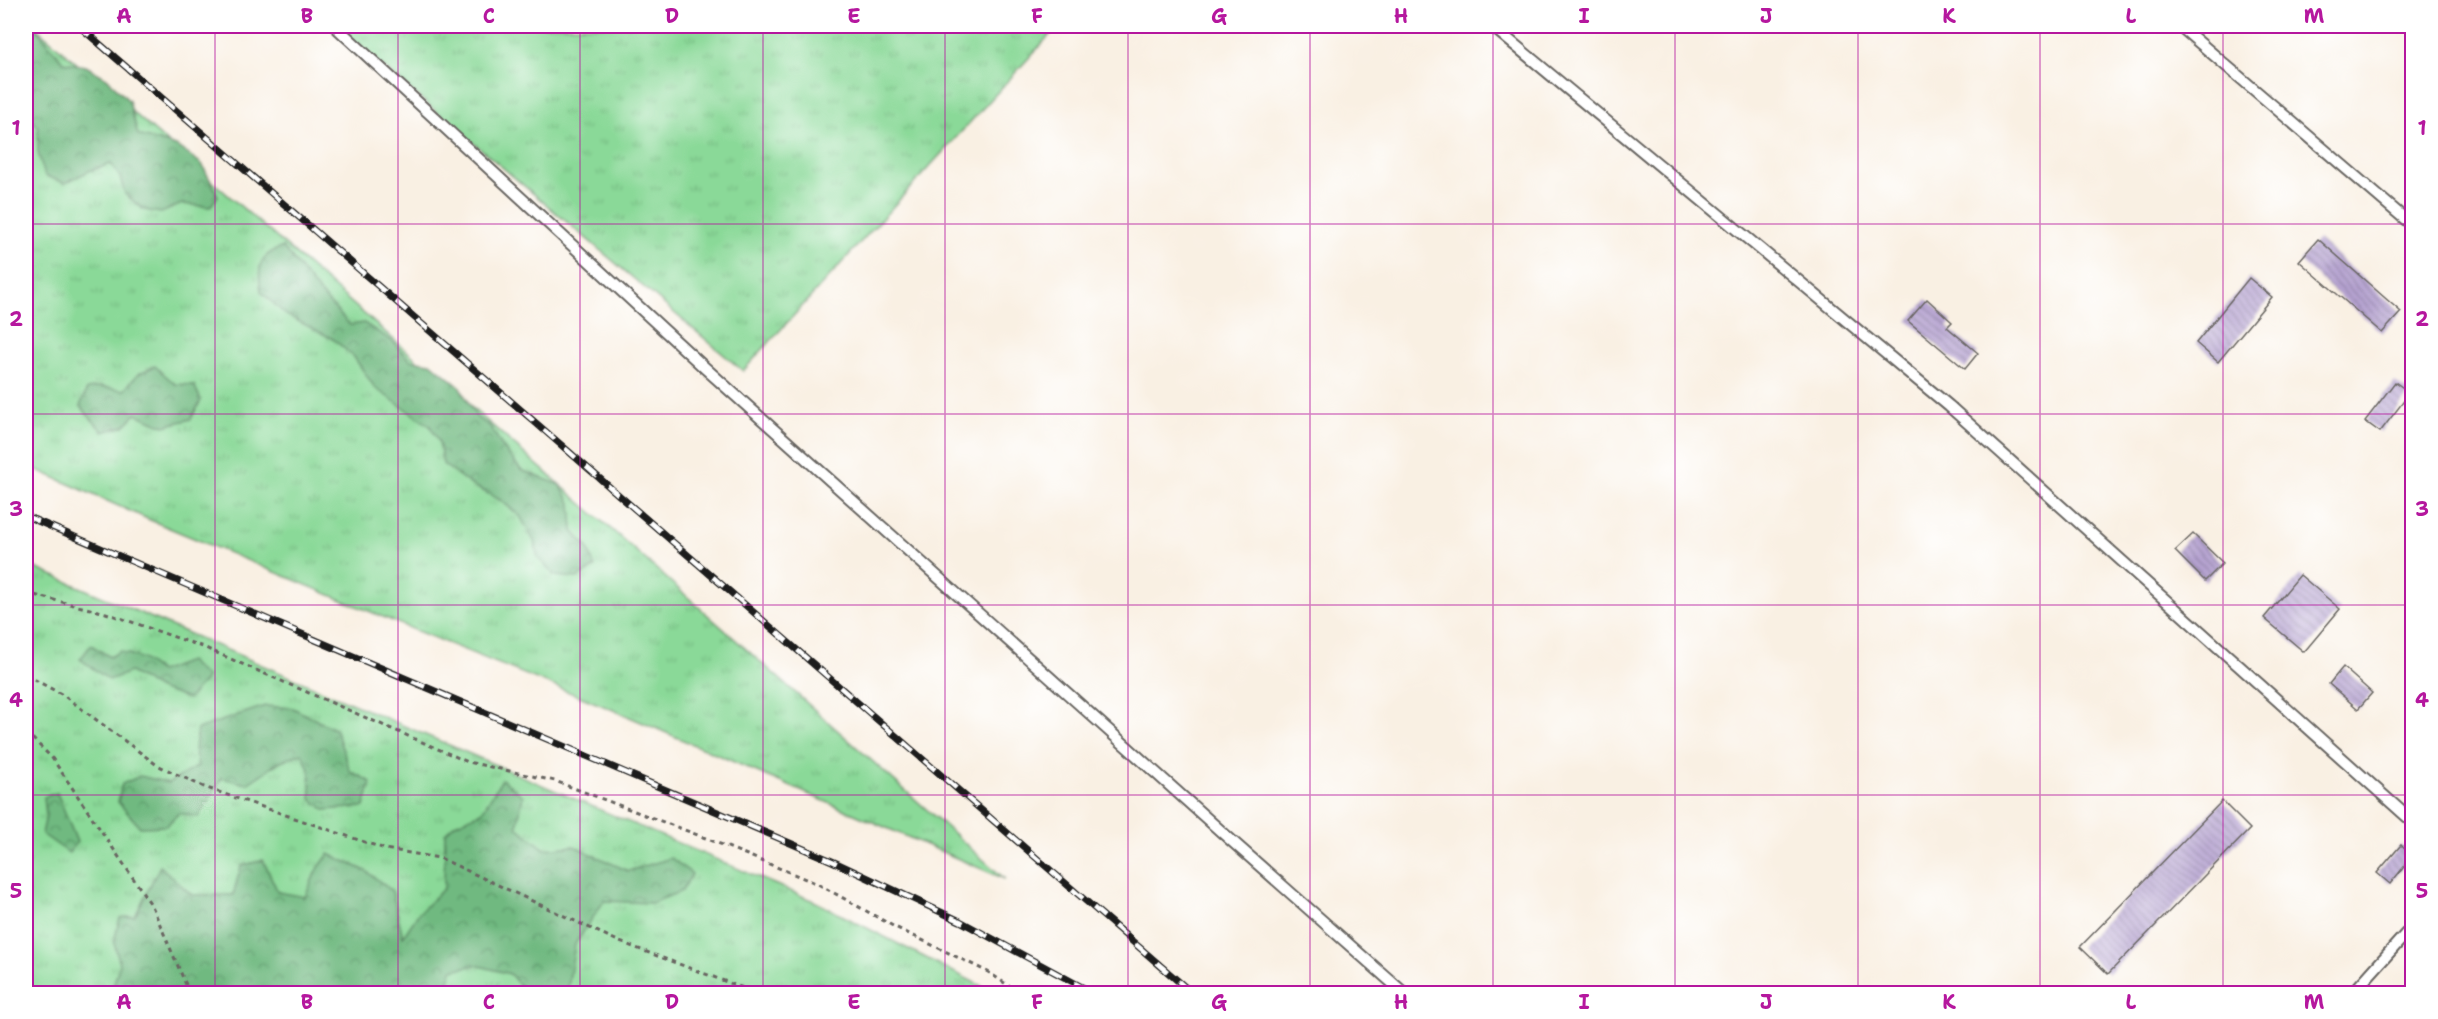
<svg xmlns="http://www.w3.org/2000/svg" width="2438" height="1019" font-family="'Shantell Sans',sans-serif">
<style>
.grass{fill:url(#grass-tufts);stroke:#537a5a;stroke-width:1.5}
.forest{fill:url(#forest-crowns);stroke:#466a4e;stroke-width:1.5}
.building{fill:url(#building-back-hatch)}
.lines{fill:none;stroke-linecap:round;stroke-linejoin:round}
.lane-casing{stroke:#696662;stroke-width:14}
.path{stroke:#696662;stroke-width:3;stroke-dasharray:4.5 4.5;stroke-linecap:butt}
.lane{stroke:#fff;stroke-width:10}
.rail-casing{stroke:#1c1c1c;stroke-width:7}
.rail{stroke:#fff;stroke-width:4.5;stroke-dasharray:14;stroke-linecap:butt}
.grid{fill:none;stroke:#b5179e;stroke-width:1.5;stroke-opacity:0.55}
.neatline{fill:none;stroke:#b5179e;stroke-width:2}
.grid-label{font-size:20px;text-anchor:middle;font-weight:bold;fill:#b5179e}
</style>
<defs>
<pattern id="grass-tufts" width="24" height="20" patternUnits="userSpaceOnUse" patternTransform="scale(1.5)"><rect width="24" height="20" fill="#8ad998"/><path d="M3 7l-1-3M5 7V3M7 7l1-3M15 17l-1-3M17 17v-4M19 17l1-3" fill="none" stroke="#76ba82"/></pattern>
<pattern id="forest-crowns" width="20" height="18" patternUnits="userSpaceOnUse" patternTransform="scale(1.5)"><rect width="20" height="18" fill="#6fb980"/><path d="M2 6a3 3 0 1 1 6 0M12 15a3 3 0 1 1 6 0" fill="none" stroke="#5a9668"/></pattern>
<pattern id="building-back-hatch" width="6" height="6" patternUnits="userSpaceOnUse" patternTransform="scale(1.5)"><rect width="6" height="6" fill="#b5a2d0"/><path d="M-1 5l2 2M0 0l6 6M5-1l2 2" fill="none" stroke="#9283a8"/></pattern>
</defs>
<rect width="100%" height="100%" fill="#fff"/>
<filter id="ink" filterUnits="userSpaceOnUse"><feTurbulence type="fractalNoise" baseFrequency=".0167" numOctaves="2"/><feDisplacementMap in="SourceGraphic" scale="12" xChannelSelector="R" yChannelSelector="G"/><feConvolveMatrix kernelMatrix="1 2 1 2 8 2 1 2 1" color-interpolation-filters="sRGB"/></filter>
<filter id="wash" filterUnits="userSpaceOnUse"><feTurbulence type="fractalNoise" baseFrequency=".008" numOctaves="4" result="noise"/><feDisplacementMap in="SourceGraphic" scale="24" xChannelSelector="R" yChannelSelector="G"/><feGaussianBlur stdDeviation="1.35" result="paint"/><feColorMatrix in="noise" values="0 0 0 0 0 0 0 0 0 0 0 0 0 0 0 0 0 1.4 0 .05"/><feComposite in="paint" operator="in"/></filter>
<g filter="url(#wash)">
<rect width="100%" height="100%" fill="#f9f0e3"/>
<!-- grass -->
<g class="grass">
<path d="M26 26H34L619 536 1005 879 611 709 407 627 150 520 26 465Z"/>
<path d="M335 26H1058L743 371Z"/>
<path d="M26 564 816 902 995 993H26Z"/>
</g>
<!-- forest -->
<g class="forest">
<path d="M26 26H34L63 62 86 66 107 78 129 101 138 135 176 146 202 164 218 196 210 207 182 204 161 213 144 210 125 194 120 177 111 164 89 171 65 183 45 176 38 153V127L26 113Z"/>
<path d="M283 247 319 292 350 325 364 323 392 341 410 360 431 363 460 387 477 418 490 426 502 446 521 470 560 485 571 503 573 531 588 548 595 567 577 578 555 576 538 558 534 541 520 516 500 500 470 484 443 464 439 442 430 426 375 388 354 357 333 339 286 315 261 292C258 267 257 256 283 247Z"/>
<path d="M155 366 175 384 194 385 201 400 191 419 164 426 136 414 124 426 103 432 80 406 87 389 101 387 124 390 138 374Z"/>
<path d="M91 645 110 657 120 651 143 659 160 672 189 661 207 678 188 699 159 689 130 672 109 680 80 659Z"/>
<path d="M265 706 293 708 336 730 350 771 371 782 364 807 325 810 311 799 310 772 302 753 281 761 247 784 222 778 198 817 179 813 166 826 140 827 118 802 122 784 140 776 169 783 198 766 195 753 197 729Z"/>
<path d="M502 779 523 796 517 827 545 849 574 846 628 871 671 858 692 874 682 891 652 903 604 901 575 944 567 993H526L510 974 476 965 452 970 446 993 117 994 113 986 120 964 114 942 120 918 135 916 160 866 192 895H233L241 866 263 860 278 892 305 897 316 871 329 854 366 871 392 891 403 937 418 914 444 888 445 833 455 824 482 812Z"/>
<path d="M57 793 77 842 69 853 42 834 46 816 44 797Z"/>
</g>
<g id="blocks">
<!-- building -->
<g class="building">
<path d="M2318 239 2401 312 2382 333 2299 261Z"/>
<path d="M2249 278 2272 297 2218 362 2196 343Z"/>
<path d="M1927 299 1952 322 1947 327 1978 353 1965 369 1908 321Z"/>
<path d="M2395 382 2410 393 2380 432 2365 421Z"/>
<path d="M2193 534 2223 563 2205 581 2175 551Z"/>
<path d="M2300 575 2340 609 2304 652 2264 618Z"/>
<path d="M2343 667 2372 693 2358 709 2329 684Z"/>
<path d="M2222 801 2250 829 2108 974 2080 947Z"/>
<path d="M2401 845 2412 857 2390 884 2377 873Z"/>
</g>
</g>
</g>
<g filter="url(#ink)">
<use href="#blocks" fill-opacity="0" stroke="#696662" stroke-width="1.5"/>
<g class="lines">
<!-- lane casing -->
<g class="lane-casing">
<g id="lane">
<path d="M335 26 705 368 1224 834 1405 994"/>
<path d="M1492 26 1949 406 2412 821"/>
<path d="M2180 26 2412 225"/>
<path d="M2352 994 2412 927"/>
</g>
</g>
<!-- path -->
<g class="path">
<path d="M26 593 106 613 203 647 468 762 555 781 703 837 818 884 893 926 988 972 1021 994"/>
<path d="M26 675 63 695 157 765 204 787 385 849 440 858 620 942 759 994"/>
<path d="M26 732 52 758 152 906 190 994"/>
</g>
<!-- lane -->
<use href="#lane" class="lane"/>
<!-- rail casing -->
<g class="rail-casing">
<g id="rail">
<path d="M79 26 1193 994"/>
<path d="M26 516 832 861 960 921 1095 994"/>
</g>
</g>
<!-- rail -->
<use href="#rail" class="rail"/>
</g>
</g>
<!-- grid -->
<path class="grid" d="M215 26V994M398 26V994M580 26V994M763 26V994M945 26V994M1128 26V994M1310 26V994M1493 26V994M1675 26V994M1858 26V994M2040 26V994M2223 26V994M26 224H2412M26 414H2412M26 605H2412M26 795H2412"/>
<!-- margin -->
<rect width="2438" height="1019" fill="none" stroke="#fff" stroke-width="66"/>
<rect x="33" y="33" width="2372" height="953" class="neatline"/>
<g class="grid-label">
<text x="124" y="23">A</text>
<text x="307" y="23">B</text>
<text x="489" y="23">C</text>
<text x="672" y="23">D</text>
<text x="854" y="23">E</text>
<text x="1037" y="23">F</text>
<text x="1219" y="23">G</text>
<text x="1401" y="23">H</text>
<text x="1584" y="23">I</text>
<text x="1766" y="23">J</text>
<text x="1949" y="23">K</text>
<text x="2131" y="23">L</text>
<text x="2314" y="23">M</text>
<text x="16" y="135">1</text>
<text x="2422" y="135">1</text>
<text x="16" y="326">2</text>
<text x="2422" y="326">2</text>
<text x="16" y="516">3</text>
<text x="2422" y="516">3</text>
<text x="16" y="707">4</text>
<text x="2422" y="707">4</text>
<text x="16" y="898">5</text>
<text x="2422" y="898">5</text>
<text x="124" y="1009">A</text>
<text x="307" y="1009">B</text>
<text x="489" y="1009">C</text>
<text x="672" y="1009">D</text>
<text x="854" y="1009">E</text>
<text x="1037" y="1009">F</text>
<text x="1219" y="1009">G</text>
<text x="1401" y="1009">H</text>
<text x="1584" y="1009">I</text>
<text x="1766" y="1009">J</text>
<text x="1949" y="1009">K</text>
<text x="2131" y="1009">L</text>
<text x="2314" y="1009">M</text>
</g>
</svg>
